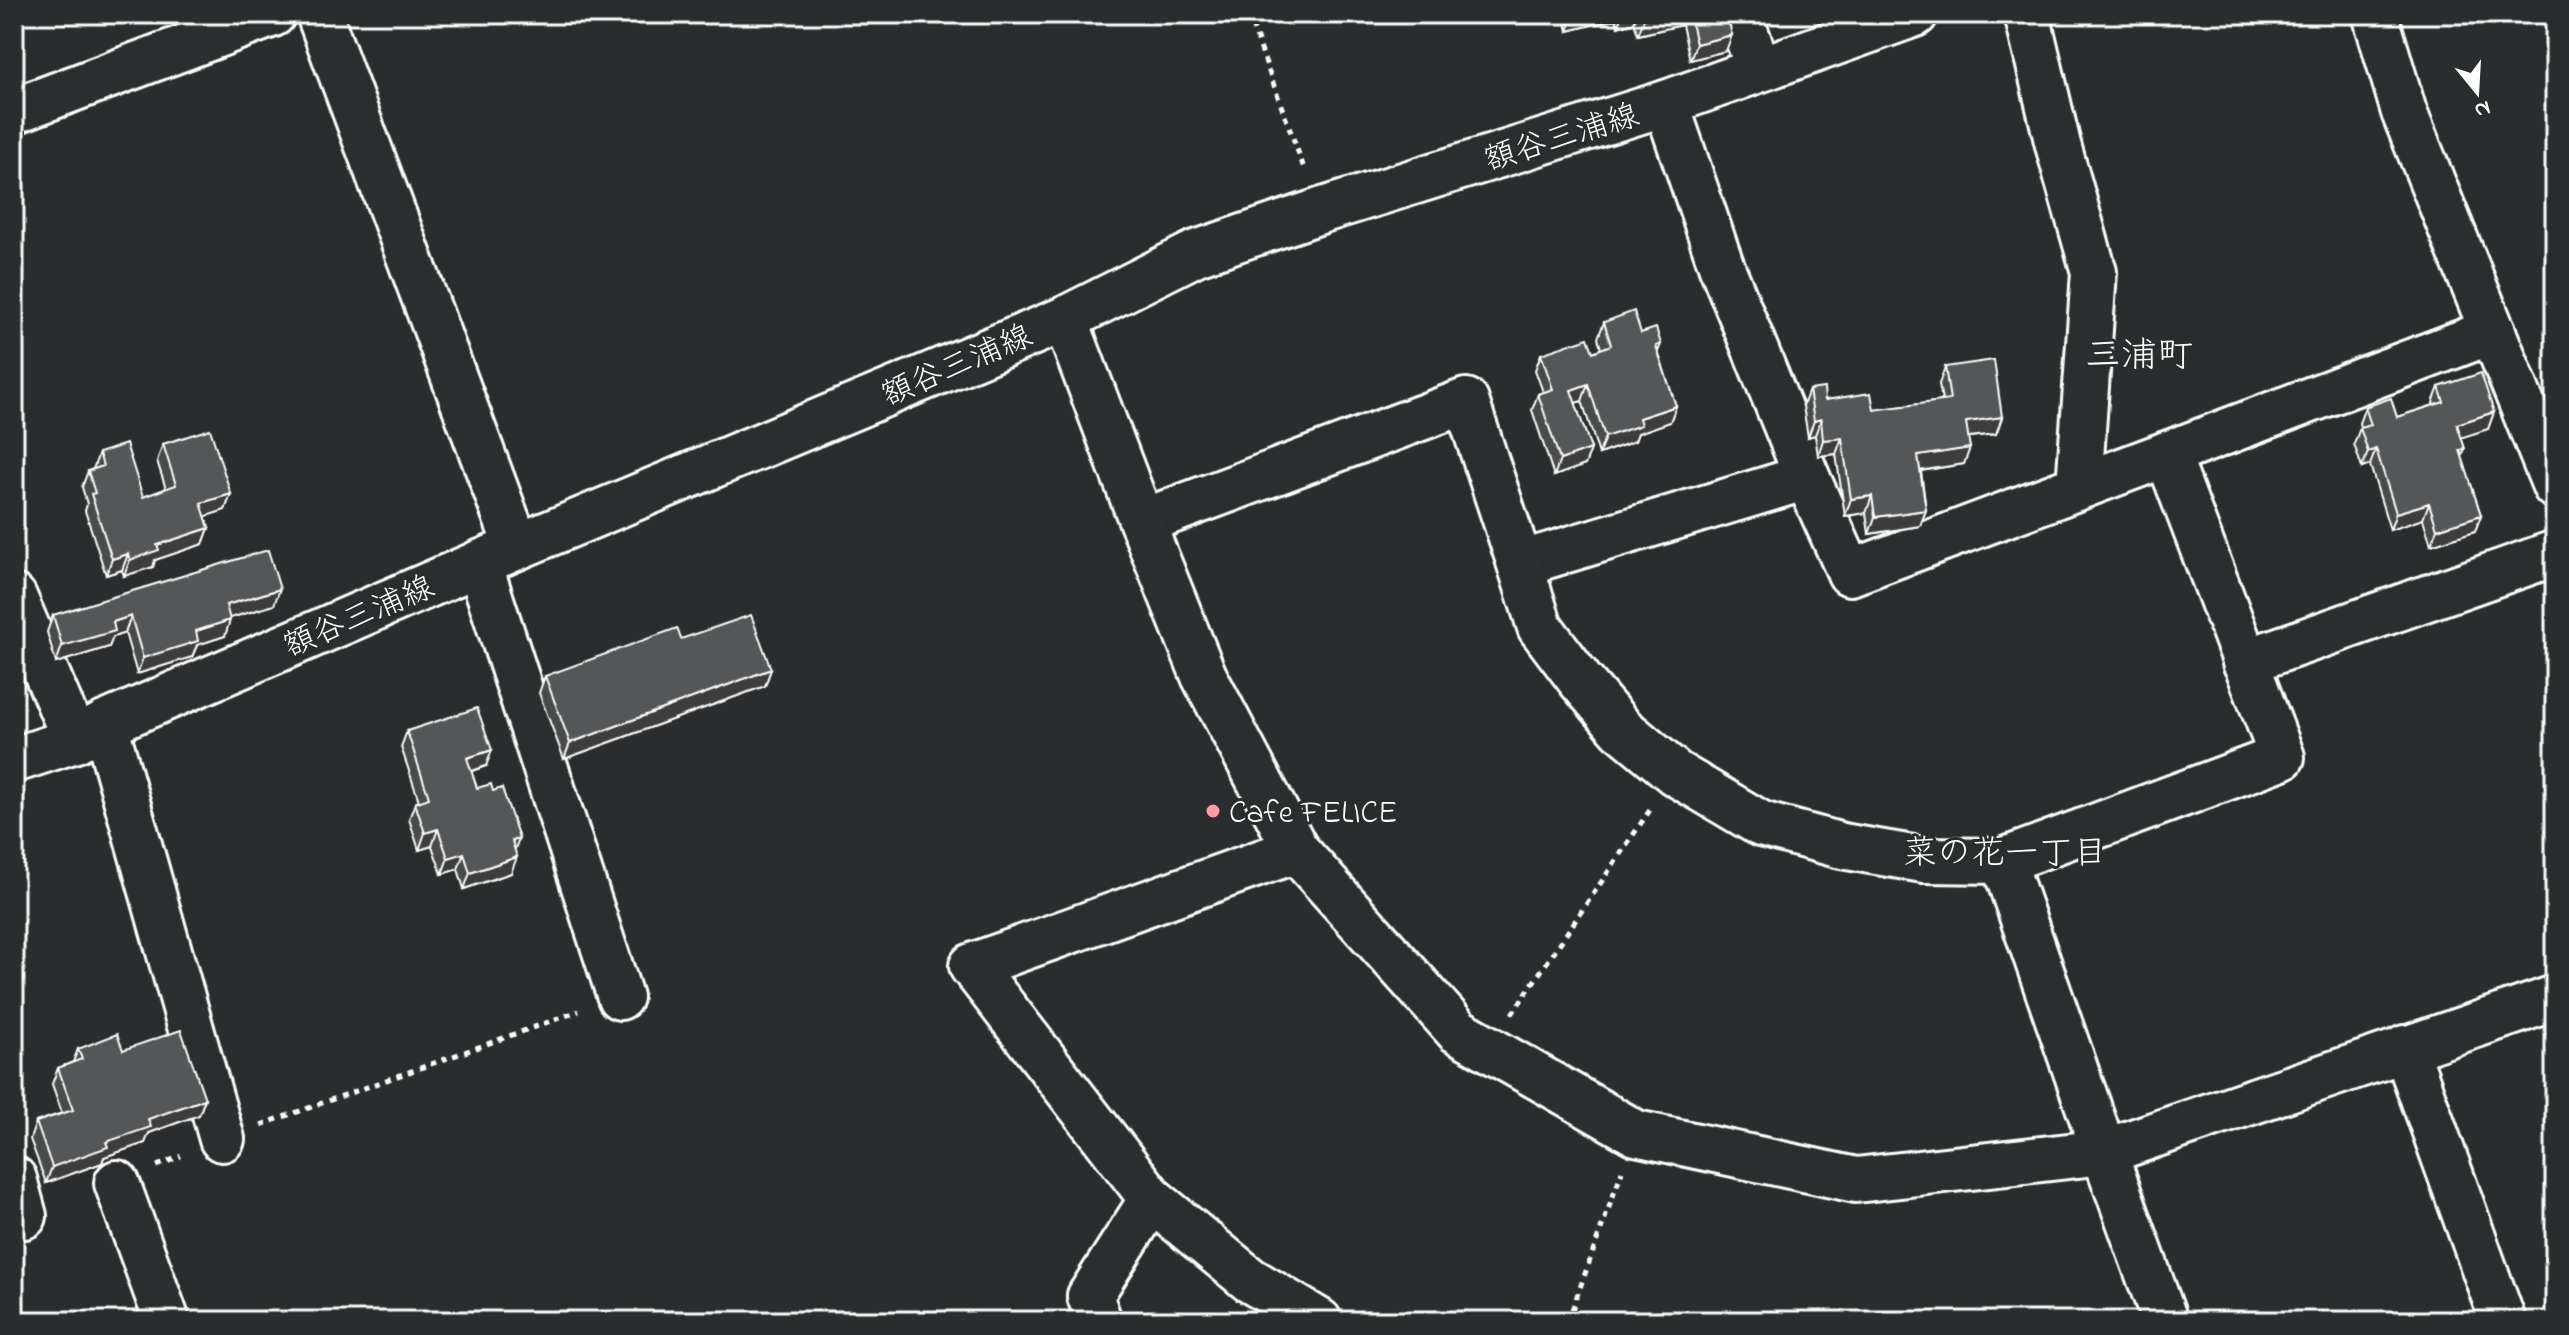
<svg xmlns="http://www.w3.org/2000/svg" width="2569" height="1335" font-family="'Indie Flower','Klee One',sans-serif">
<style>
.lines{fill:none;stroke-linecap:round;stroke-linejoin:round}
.street-casing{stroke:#fff;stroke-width:50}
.secondary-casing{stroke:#fff;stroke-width:50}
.path{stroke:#fff;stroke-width:5;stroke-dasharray:6 6;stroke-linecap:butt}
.street{stroke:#2a2d2e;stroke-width:44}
.secondary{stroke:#2a2d2e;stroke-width:44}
.wall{fill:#494b4c;stroke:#fff;stroke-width:2}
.shaded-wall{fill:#3c3d3e;stroke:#fff;stroke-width:2}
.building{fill:#555758;stroke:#fff;stroke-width:2}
.poi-dot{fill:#ff9aa2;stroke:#2a2d2e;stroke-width:3}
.labels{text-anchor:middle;stroke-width:6;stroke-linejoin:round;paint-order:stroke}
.street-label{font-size:32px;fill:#fff;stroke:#2a2d2e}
.poi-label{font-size:32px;fill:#fff;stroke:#2a2d2e;text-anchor:start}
.neighbourhood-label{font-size:34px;fill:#fff;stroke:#2a2d2e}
.quarter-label{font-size:36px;fill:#fff;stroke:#2a2d2e}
</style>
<rect width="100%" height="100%" fill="#2a2d2e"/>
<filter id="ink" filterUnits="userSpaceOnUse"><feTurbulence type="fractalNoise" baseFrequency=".0125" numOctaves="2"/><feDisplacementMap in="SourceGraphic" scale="16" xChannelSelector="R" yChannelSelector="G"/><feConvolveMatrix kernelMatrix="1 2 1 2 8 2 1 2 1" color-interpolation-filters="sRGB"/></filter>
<g filter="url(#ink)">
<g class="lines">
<!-- street casing -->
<g class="street-casing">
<g id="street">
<path d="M319 14 517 547"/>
<path d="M1739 14 1759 69"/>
<path d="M2027 14 2058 145 2094 272 2079 487"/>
<path d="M1666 103 1721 265 1807 477"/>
<path d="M14 111 273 14"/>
<path d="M2167 454 2493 331"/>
<path d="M1142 522 1466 401 1520 564 1807 477 1850 573 2167 454 2282 757 2003 861 2104 1152 2165 1321"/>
<path d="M479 563 620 997"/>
<path d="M1520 564 1540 627 1580 680 1621 728 1675 773 1761 824 1842 846 1924 860 2003 861"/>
<path d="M14 597 75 740"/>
<path d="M2245 662 2555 553"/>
<path d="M105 724 222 1139"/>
<path d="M1296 850 972 966 1152 1199 1250 1280 1319 1321"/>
<path d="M2405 1048 2503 1321"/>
<path d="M14 1179 24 1216"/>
<path d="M117 1183 167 1321"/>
<path d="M1099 1321 1090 1296 1152 1199"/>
</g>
</g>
<!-- secondary casing -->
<g class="secondary-casing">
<g id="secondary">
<path d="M2375 14 2404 112 2555 486"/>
<path d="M1065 319 1142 522 1204 676 1296 850 1458 1031 1636 1133 1856 1180 2104 1152 2555 998"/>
<path d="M14 760 75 740 105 724 517 547 1065 319 1196 253 1320 211 1666 103 1915 14"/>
</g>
</g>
<!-- path -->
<g class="path">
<path d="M1248 14 1305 171"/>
<path d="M1512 1014 1652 807"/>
<path d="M261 1125 579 1011"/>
<path d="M157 1166 181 1156"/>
<path d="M1568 1321 1622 1171"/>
</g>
<!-- street -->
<use href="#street" class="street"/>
<!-- secondary -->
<use href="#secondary" class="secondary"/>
</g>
<!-- wall -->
<g class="wall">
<path d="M1564 14H1727L1726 51 1690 60 1682 25 1638 35 1634 22 1618 27 1616 19 1568 31Z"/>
<path d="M2555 156V183L2550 170Z"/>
<path d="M1604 322 1641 333 1661 344 1658 352 1676 406 1670 422 1638 433 1635 441 1599 454 1582 401 1575 403 1591 449 1585 465 1554 476 1532 410 1538 394 1543 392 1535 370 1541 354 1593 352 1601 349 1598 338Z"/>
<path d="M1945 367 2002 417 1996 434 1968 437 1964 464 1921 471 1926 510 1920 526 1869 534 1866 513 1845 516 1836 454 1818 456 1815 435 1808 437 1803 406 1809 390 1825 400 1874 410 1942 401 1939 384Z"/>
<path d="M2439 387 2494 412 2488 429 2461 437 2465 449 2462 457 2481 515 2475 531 2431 545 2423 519 2390 530 2370 465 2362 468 2354 444 2360 428 2359 423 2365 407 2397 417 2434 405 2433 403Z"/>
<path d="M163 444 231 494 225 510 205 516 209 528 203 544 155 560 153 567 124 576 122 570 106 575 85 511 87 504 82 487 88 471 93 469 99 453 143 497 166 489 157 461Z"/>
<path d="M274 605 230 618 225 636 197 645 192 657 137 674 125 633 113 637 109 647 56 663 47 632 53 615Z"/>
<path d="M681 639 771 669 765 686 564 759 539 693 545 676Z"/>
<path d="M407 731 486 766 471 771 477 788 515 849 511 873 464 889 458 869 442 874 432 846 419 850 409 819 415 803 419 801 401 747Z"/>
<path d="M78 1049 123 1050 205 1099 199 1115 149 1133 145 1143 104 1157 102 1163 46 1183 30 1139 36 1122 62 1113 52 1084 58 1068 73 1062Z"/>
</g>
<!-- shaded-wall -->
<g class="shaded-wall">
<path d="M1574 14H1618L1616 19 1568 31Z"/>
<path d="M1622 14H1637L1634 22 1618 27Z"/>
<path d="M1664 14H1685L1682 25 1638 35 1644 19Z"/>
<path d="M1732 35 1726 51 1690 60 1696 44Z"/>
<path d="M1588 384 1582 401 1565 406 1571 390Z"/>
<path d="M1676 406 1670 422 1638 433 1635 441 1599 454 1605 437 1639 418Z"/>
<path d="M2494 412 2488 429 2451 441 2457 424Z"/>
<path d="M2002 417 1996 434 1960 438 1966 422Z"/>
<path d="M1821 419 1815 435 1808 437 1814 421Z"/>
<path d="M1842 438 1836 454 1818 456 1823 440Z"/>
<path d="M1970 448 1964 464 1912 472 1918 456Z"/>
<path d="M1591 449 1585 465 1554 476 1560 460Z"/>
<path d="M2376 449 2370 465 2362 468 2368 452Z"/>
<path d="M231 494 225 510 195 520 201 503Z"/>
<path d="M1872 496 1866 513 1845 516 1851 499Z"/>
<path d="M2429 503 2423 519 2390 530 2396 513Z"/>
<path d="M1926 510 1920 526 1869 534 1875 517Z"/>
<path d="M2481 515 2475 531 2431 545 2437 529Z"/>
<path d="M209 528 203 544 155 560 153 567 124 576 130 560 157 545Z"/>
<path d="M128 554 122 570 106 575 112 559Z"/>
<path d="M280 589 274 605 220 621 226 605Z"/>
<path d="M131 616 125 633 113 637 109 647 56 663 62 646 113 622Z"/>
<path d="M230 620 225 636 197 645 192 657 137 674 143 658 196 631Z"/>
<path d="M771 669 765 686 564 759 570 743Z"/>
<path d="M492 750 486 766 461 775 467 758Z"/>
<path d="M438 829 432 846 419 850 425 833Z"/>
<path d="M519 838 513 855 512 841Z"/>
<path d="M464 853 458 869 442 874 448 858Z"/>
<path d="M517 857 511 873 464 889 470 873Z"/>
<path d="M205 1099 199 1115 149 1133 145 1143 104 1157 102 1163 46 1183 52 1167 106 1142 148 1119Z"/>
</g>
<!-- building -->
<g class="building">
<path d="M1642 14H1664L1644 19Z"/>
<path d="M1689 14H1727L1732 35 1696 44Z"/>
<path d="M1634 311 1641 333 1656 328 1661 344 1656 346 1676 406 1639 418 1641 425 1605 437 1588 384 1571 390 1591 449 1560 460 1538 394 1553 389 1541 354 1588 338 1593 352 1611 345 1604 322Z"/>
<path d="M1994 360 2002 417 1966 422 1970 448 1918 456 1926 510 1875 517 1872 496 1851 499 1842 438 1823 440 1821 419 1814 421 1809 390 1824 388 1825 400 1871 393 1874 410 1950 400 1945 367Z"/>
<path d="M2481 373 2494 412 2457 424 2465 449 2460 450 2481 515 2437 529 2429 503 2396 513 2376 449 2368 452 2360 428 2371 425 2365 407 2391 398 2397 417 2444 402 2439 387Z"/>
<path d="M210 429 231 494 201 503 209 528 157 545 159 550 130 560 128 554 112 559 91 494 95 493 88 471 103 466 99 453 126 444 143 497 176 485 163 444Z"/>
<path d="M268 550 280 589 226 605 230 620 196 631 198 641 143 658 131 616 113 622 115 631 62 646 53 615Z"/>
<path d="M751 615 771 669 570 743 545 676 677 628 681 639Z"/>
<path d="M477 708 492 750 467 758 477 788 491 784 493 791 502 788 519 838 512 841 517 857 470 873 464 853 448 858 438 829 425 833 415 803 429 798 407 731Z"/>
<path d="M181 1030 205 1099 148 1119 151 1127 106 1142 108 1147 52 1167 36 1122 73 1110 58 1068 82 1059 78 1049 117 1034 123 1050Z"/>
</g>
</g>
<!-- markers -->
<circle class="poi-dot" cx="1213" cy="811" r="8"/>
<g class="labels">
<!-- street labels -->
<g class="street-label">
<text transform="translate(1561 136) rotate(-17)" y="11">額谷三浦線</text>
<text transform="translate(956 364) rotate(-23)" y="11">額谷三浦線</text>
<text transform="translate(358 615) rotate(-23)" y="11">額谷三浦線</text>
</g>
<!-- poi labels -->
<g class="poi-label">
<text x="1229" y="822">Cafe FELICE</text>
</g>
<!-- neighbourhood labels -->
<g class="neighbourhood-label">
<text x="2005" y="863">菜の花一丁目</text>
</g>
<!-- quarter labels -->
<g class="quarter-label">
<text x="2139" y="366">三浦町</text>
</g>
</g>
<!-- margin -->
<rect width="2569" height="1335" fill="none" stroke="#2a2d2e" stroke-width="48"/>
<rect x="24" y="24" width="2521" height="1287" fill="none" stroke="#fff" stroke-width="3" filter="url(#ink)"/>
<!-- north arrow -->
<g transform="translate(2477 92) rotate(162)" stroke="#2a2d2e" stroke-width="6" paint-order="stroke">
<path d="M0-6L14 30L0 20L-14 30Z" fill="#ffffff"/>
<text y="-12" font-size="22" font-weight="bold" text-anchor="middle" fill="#ffffff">N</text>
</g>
</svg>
